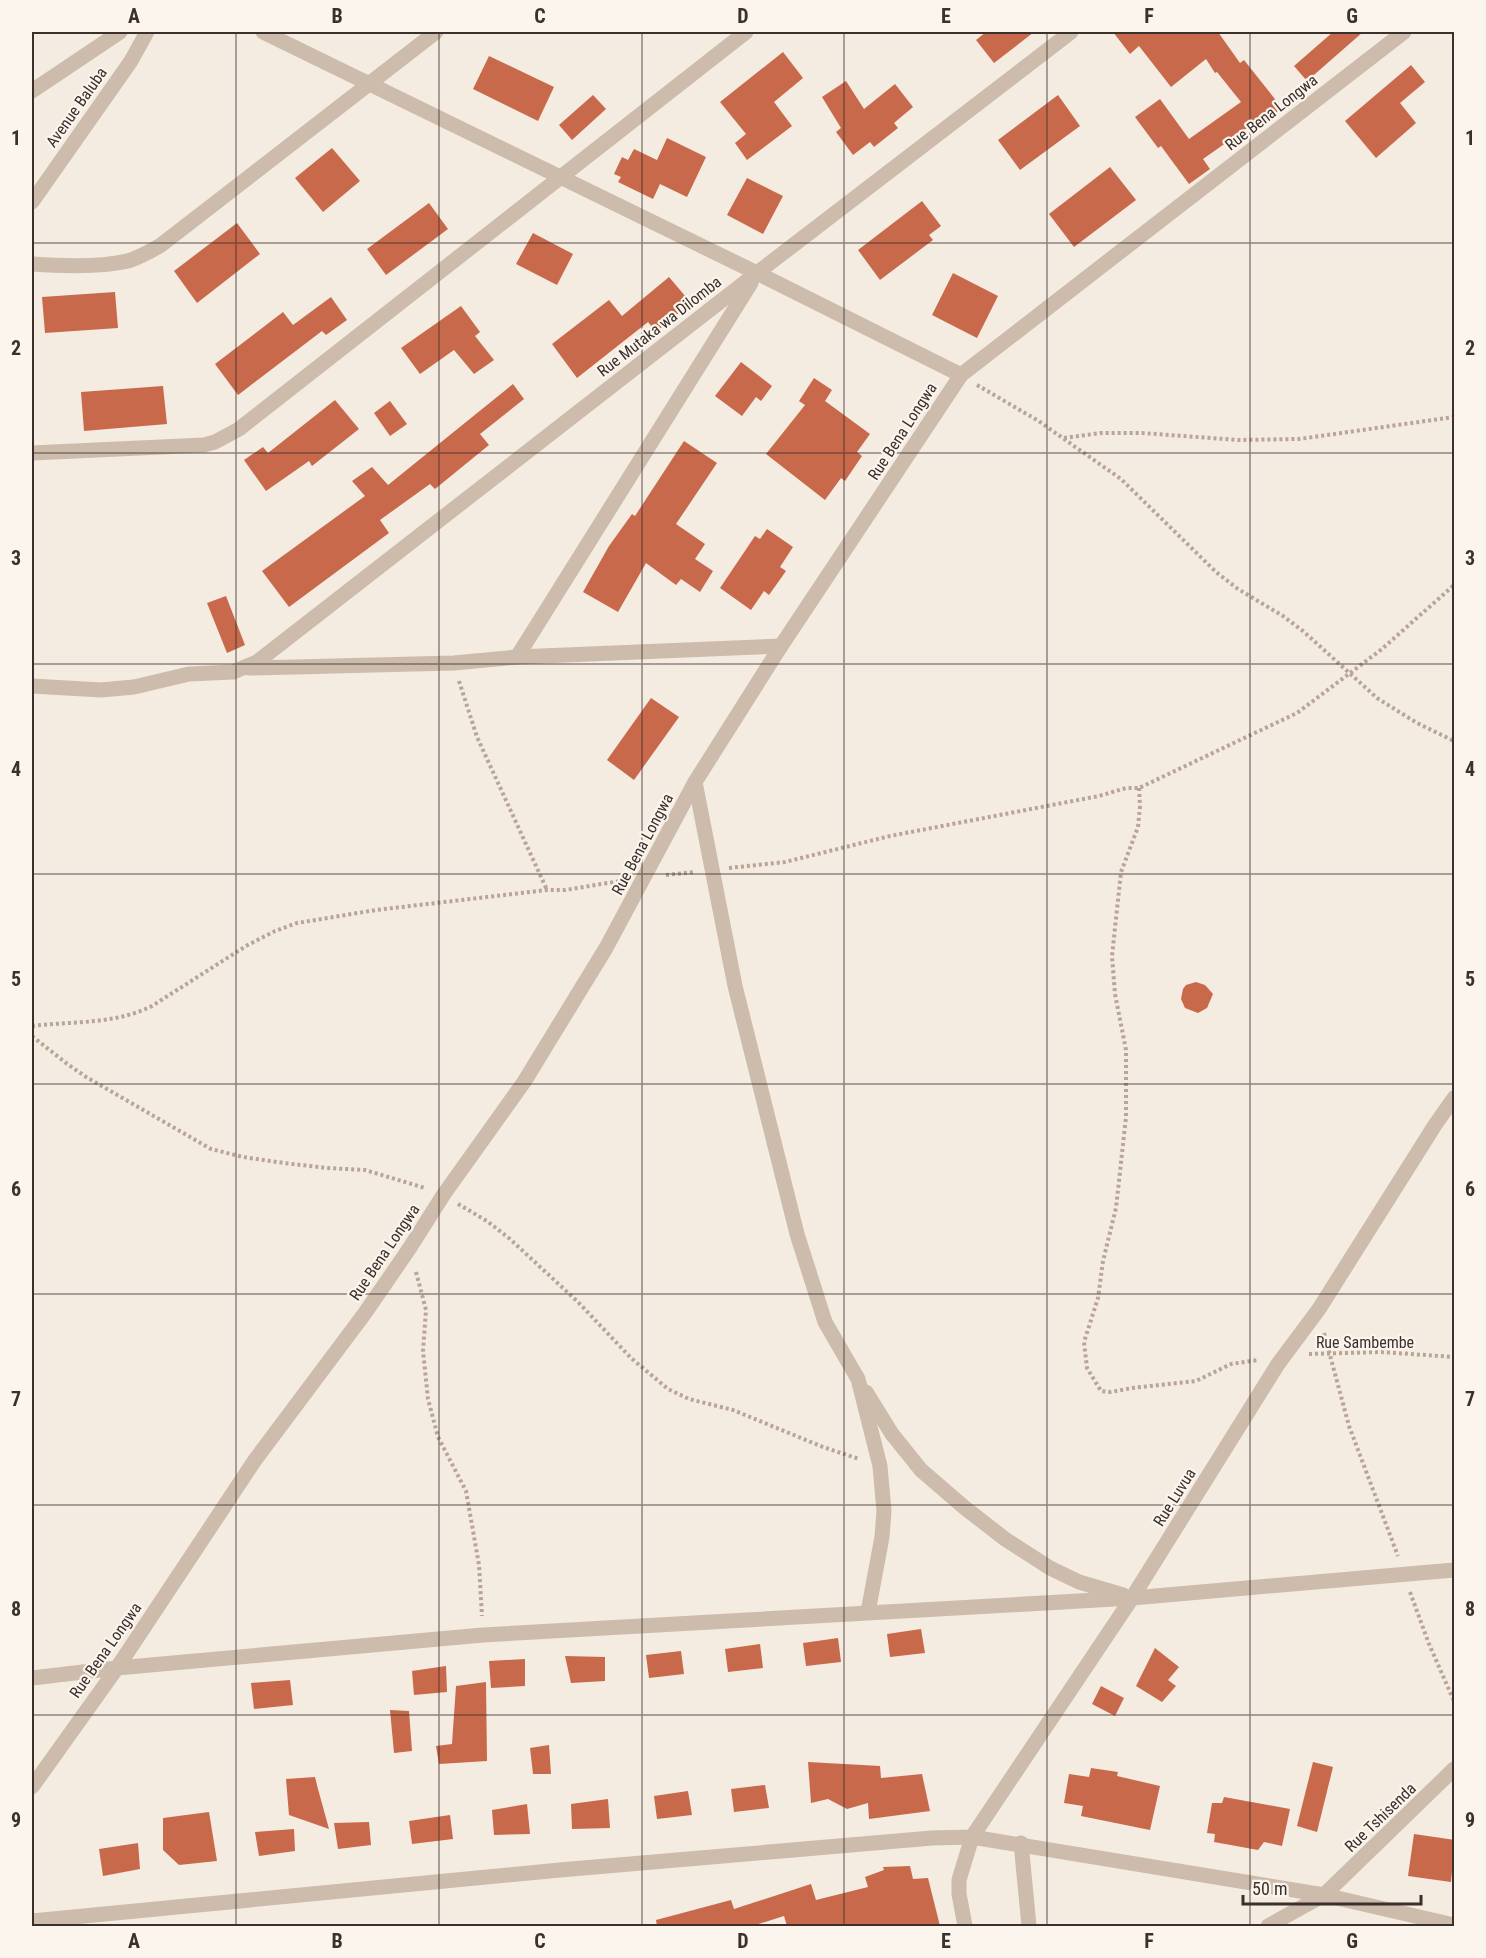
<svg xmlns="http://www.w3.org/2000/svg" width="1486" height="1958" font-family="'Roboto Condensed',sans-serif">
<style>
.building{fill:#c8694b}
.lines{fill:none;stroke-linecap:round;stroke-linejoin:round}
.path{stroke:#b9a596;stroke-width:4;stroke-dasharray:3 3;stroke-linecap:butt}
.street{stroke:#cdbbac;stroke-width:15}
.grid{fill:none;stroke:#3b302b;stroke-width:1.5;stroke-opacity:0.55}
.labels{text-anchor:middle;stroke-width:4.5;stroke-linejoin:round;paint-order:stroke}
.street-label{font-size:16px;fill:#3b302b;stroke:#fbf5ee}
.neatline{fill:none;stroke:#3b302b;stroke-width:2}
.grid-label{font-size:20px;text-anchor:middle;font-weight:bold;fill:#3b302b}
</style>
<rect width="100%" height="100%" fill="#f4ebe1"/>
<!-- building -->
<g class="building">
<path d="M986 32H1034L994 63 976 40Z"/>
<path d="M1113 32H1218L1240 63 1244 60 1282 108 1260 125 1257 121 1203 159 1210 169 1189 184 1161 146 1158 148 1135 117 1160 99 1189 139 1241 102 1217 72 1215 73 1206 59 1171 87 1139 46 1130 54Z"/>
<path d="M1333 32H1363L1307 81 1294 66Z"/>
<path d="M783 52 803 78 774 102 792 126 747 160 735 143 746 134 720 102Z"/>
<path d="M489 56 554 87 538 121 473 89Z"/>
<path d="M1411 65 1425 82 1400 103 1416 123 1376 158 1345 121Z"/>
<path d="M846 81 864 109 895 84 913 107 894 123 898 128 874 147 870 142 853 155 836 132 841 128 822 97Z"/>
<path d="M593 95 606 109 572 140 559 125Z"/>
<path d="M1058 95 1080 126 1020 170 998 140Z"/>
<path d="M667 138 706 157 687 197 660 184 653 199 618 182 621 177 614 174 622 157 628 160 634 149 657 160Z"/>
<path d="M332 148 360 181 323 212 295 178Z"/>
<path d="M1110 167 1136 200 1074 247 1049 214Z"/>
<path d="M747 178 783 196 763 234 727 215Z"/>
<path d="M922 201 941 226 929 235 933 240 880 280 858 250Z"/>
<path d="M429 203 448 229 386 275 367 249Z"/>
<path d="M237 223 260 254 197 303 174 271Z"/>
<path d="M533 233 573 254 557 285 516 264Z"/>
<path d="M953 273 998 296 977 338 932 315Z"/>
<path d="M669 277 691 303 656 332 648 322 577 378 552 344 609 300 622 316Z"/>
<path d="M115 292 118 328 45 333 42 297Z"/>
<path d="M331 297 347 320 326 335 322 331 238 395 215 364 283 312 293 325Z"/>
<path d="M461 306 480 332 475 336 494 360 474 374 454 350 420 374 401 348Z"/>
<path d="M741 362 772 386 761 401 756 397 742 416 715 396Z"/>
<path d="M814 378 832 390 825 401 870 434 857 452 862 456 845 481 841 478 825 500 766 454 805 405 799 401Z"/>
<path d="M513 384 524 399 480 434 489 445 435 489 430 484 380 520 389 533 289 607 262 571 365 496 352 481 372 467 388 485Z"/>
<path d="M163 386 167 424 84 431 81 392Z"/>
<path d="M335 400 359 429 312 466 309 461 266 491 244 460 263 447 268 453Z"/>
<path d="M390 401 407 424 390 436 374 413Z"/>
<path d="M684 441 717 463 676 524 705 544 695 559 713 571 700 592 681 579 676 585 646 563 618 612 583 592 609 546 632 514 635 516Z"/>
<path d="M767 529 793 547 780 567 786 571 769 595 764 591 751 610 720 588 755 536 760 539Z"/>
<path d="M226 596 245 645 227 653 207 603Z"/>
<path d="M651 698 679 717 634 780 607 760Z"/>
<path d="M1196 982 1205 985 1213 994 1207 1008 1198 1013 1185 1008 1181 999 1183 989 1186 985Z"/>
<path d="M921 1629 925 1653 890 1657 887 1634Z"/>
<path d="M838 1638 841 1662 806 1666 803 1643Z"/>
<path d="M760 1644 763 1668 728 1672 725 1649Z"/>
<path d="M1155 1648 1179 1667 1168 1680 1176 1686 1162 1702 1136 1686Z"/>
<path d="M681 1651 684 1674 649 1678 646 1655Z"/>
<path d="M565 1656 605 1657V1681L571 1683Z"/>
<path d="M525 1659V1686L491 1688 489 1661Z"/>
<path d="M446 1666 447 1692 414 1695 412 1671Z"/>
<path d="M290 1680 293 1705 254 1709 251 1683Z"/>
<path d="M486 1682 487 1761 439 1764 436 1746 452 1744 456 1686Z"/>
<path d="M1101 1686 1124 1698 1115 1716 1092 1704Z"/>
<path d="M390 1710 409 1711 412 1751 394 1753Z"/>
<path d="M549 1745 551 1774H533L530 1748Z"/>
<path d="M808 1762 880 1766 881 1778 922 1774 930 1811 869 1819 868 1803 847 1809 828 1799 811 1803Z"/>
<path d="M1313 1762 1333 1767 1317 1832 1297 1826Z"/>
<path d="M1091 1768 1118 1772 1117 1776 1160 1786 1150 1830 1081 1816 1083 1806 1064 1803 1069 1774 1089 1777Z"/>
<path d="M315 1777 318 1789 329 1829 289 1815 286 1779Z"/>
<path d="M765 1785 769 1808 734 1812 731 1789Z"/>
<path d="M688 1791 692 1815 657 1819 654 1796Z"/>
<path d="M1224 1797 1290 1809 1282 1846 1264 1842 1258 1850 1214 1842 1215 1834 1207 1833 1212 1803H1222Z"/>
<path d="M608 1799 610 1828 572 1829 571 1804Z"/>
<path d="M527 1804 530 1834 494 1835 492 1810Z"/>
<path d="M209 1812 217 1861 179 1865 163 1850V1818Z"/>
<path d="M450 1815 453 1839 412 1844 409 1821Z"/>
<path d="M369 1822 371 1845 338 1849 334 1823Z"/>
<path d="M294 1829 295 1851 259 1856 255 1832Z"/>
<path d="M1414 1834 1455 1840 1451 1882 1408 1876Z"/>
<path d="M138 1843 140 1869 103 1876 99 1849Z"/>
<path d="M910 1866 913 1879 928 1878 940 1926H787L784 1916 752 1926H657L656 1920 731 1900 734 1909 811 1884 816 1900 868 1887 865 1877 884 1870 883 1867Z"/>
</g>
<g class="lines">
<!-- path -->
<g class="path">
<path d="M977 385 1037 420 1121 479 1216 572 1238 589 1283 616 1303 631 1377 698 1417 723 1454 741"/>
<path d="M1064 438 1101 433H1142L1238 440 1299 439 1454 417"/>
<path d="M459 681 477 737 547 890"/>
<path d="M1139 788 1140 806 1138 827 1121 872 1112 956 1115 994 1126 1050V1117L1116 1208 1103 1261 1098 1298 1084 1342 1087 1368 1101 1391 1111 1392 1132 1388 1196 1381 1231 1364 1258 1360"/>
<path d="M729 868 785 862 890 836 1099 796 1126 788H1139L1297 713 1382 649 1454 585"/>
<path d="M666 875 695 872"/>
<path d="M32 1026C73 1021 113 1025 152 1006L246 946 275 931 297 923 376 910 547 890H565L620 881"/>
<path d="M32 1036 66 1063 86 1077 211 1149 243 1157 284 1163 327 1168 365 1170 425 1188"/>
<path d="M458 1204 487 1221 510 1239 578 1302 631 1358 668 1389 689 1399 733 1410 823 1447 859 1459"/>
<path d="M416 1272 426 1310 423 1351 428 1399 438 1437 466 1491 479 1565 482 1616"/>
<path d="M1324 1333 1349 1426 1398 1556"/>
<path d="M1309 1354 1382 1352 1454 1357"/>
<path d="M1410 1592 1429 1644 1454 1701"/>
</g>
<!-- street -->
<g class="street">
<path d="M263 32 757 273 961 375"/>
<path d="M32 91 120 32"/>
<path d="M32 202 131 61 147 32"/>
<path d="M32 264C61 266 103 268 131 260 142 256 151 251 161 245L436 32"/>
<path d="M32 453 204 445 215 442 239 429 746 32"/>
<path d="M517 657 751 283"/>
<path d="M249 668 454 663 517 657 781 646"/>
<path d="M32 686 101 690 134 687 189 674 233 672 257 662 757 273 1071 32"/>
<path d="M695 782 735 986 797 1234 825 1322 858 1379 880 1466 884 1511 882 1537 868 1612"/>
<path d="M866 1392 892 1434 921 1470 965 1508 1005 1539 1050 1568 1079 1582 1123 1595"/>
<path d="M32 1678 117 1668 483 1635 1132 1598 1454 1570"/>
<path d="M32 1787 117 1668 255 1460 365 1313 409 1249 444 1194 524 1082 606 948 695 782 781 646 961 375 1404 32"/>
<path d="M1021 1843 1029 1926"/>
<path d="M32 1921 560 1870 932 1838 972 1837 1324 1895 1454 1925"/>
<path d="M965 1926 959 1894V1880L972 1837 1132 1598 1278 1364 1319 1309 1435 1125 1454 1098"/>
<path d="M1268 1926 1324 1895 1454 1769"/>
</g>
</g>
<!-- grid -->
<path class="grid" d="M236 32V1926M439 32V1926M642 32V1926M844 32V1926M1047 32V1926M1250 32V1926M32 243H1454M32 453H1454M32 664H1454M32 874H1454M32 1084H1454M32 1294H1454M32 1505H1454M32 1715H1454"/>
<g class="labels">
<!-- street labels -->
<g class="street-label">
<text transform="translate(76 107) rotate(-55)" y="6">Avenue Baluba</text>
<text transform="translate(1271 112) rotate(-38)" y="6">Rue Bena Longwa</text>
<text transform="translate(659 326) rotate(-38)" y="6">Rue Mutaka wa Dilomba</text>
<text transform="translate(902 431) rotate(-57)" y="6">Rue Bena Longwa</text>
<text transform="translate(642 844) rotate(-62)" y="6">Rue Bena Longwa</text>
<text transform="translate(384 1252) rotate(-56)" y="6">Rue Bena Longwa</text>
<text x="1365" y="1348">Rue Sambembe</text>
<text transform="translate(1174 1497) rotate(-58)" y="6">Rue Luvua</text>
<text transform="translate(105 1650) rotate(-55)" y="6">Rue Bena Longwa</text>
<text transform="translate(1380 1817) rotate(-44)" y="6">Rue Tshisenda</text>
</g>
</g>
<!-- border -->
<rect width="1486" height="1958" fill="none" stroke="#fbf5ee" stroke-width="66"/>
<!-- scale -->
<path d="M1243 1895v9h178v-9" fill="none" stroke="#3b302b" stroke-width="3"/>
<text x="1252" y="1895" font-size="18" fill="#3b302b" stroke="#fbf5ee" stroke-width="4.5" paint-order="stroke">50 m</text>
<rect x="33" y="33" width="1420" height="1892" class="neatline"/>
<g class="grid-label">
<text x="134" y="23">A</text>
<text x="337" y="23">B</text>
<text x="540" y="23">C</text>
<text x="743" y="23">D</text>
<text x="946" y="23">E</text>
<text x="1149" y="23">F</text>
<text x="1352" y="23">G</text>
<text x="16" y="145">1</text>
<text x="1470" y="145">1</text>
<text x="16" y="355">2</text>
<text x="1470" y="355">2</text>
<text x="16" y="565">3</text>
<text x="1470" y="565">3</text>
<text x="16" y="776">4</text>
<text x="1470" y="776">4</text>
<text x="16" y="986">5</text>
<text x="1470" y="986">5</text>
<text x="16" y="1196">6</text>
<text x="1470" y="1196">6</text>
<text x="16" y="1406">7</text>
<text x="1470" y="1406">7</text>
<text x="16" y="1616">8</text>
<text x="1470" y="1616">8</text>
<text x="16" y="1827">9</text>
<text x="1470" y="1827">9</text>
<text x="134" y="1948">A</text>
<text x="337" y="1948">B</text>
<text x="540" y="1948">C</text>
<text x="743" y="1948">D</text>
<text x="946" y="1948">E</text>
<text x="1149" y="1948">F</text>
<text x="1352" y="1948">G</text>
</g>
</svg>
